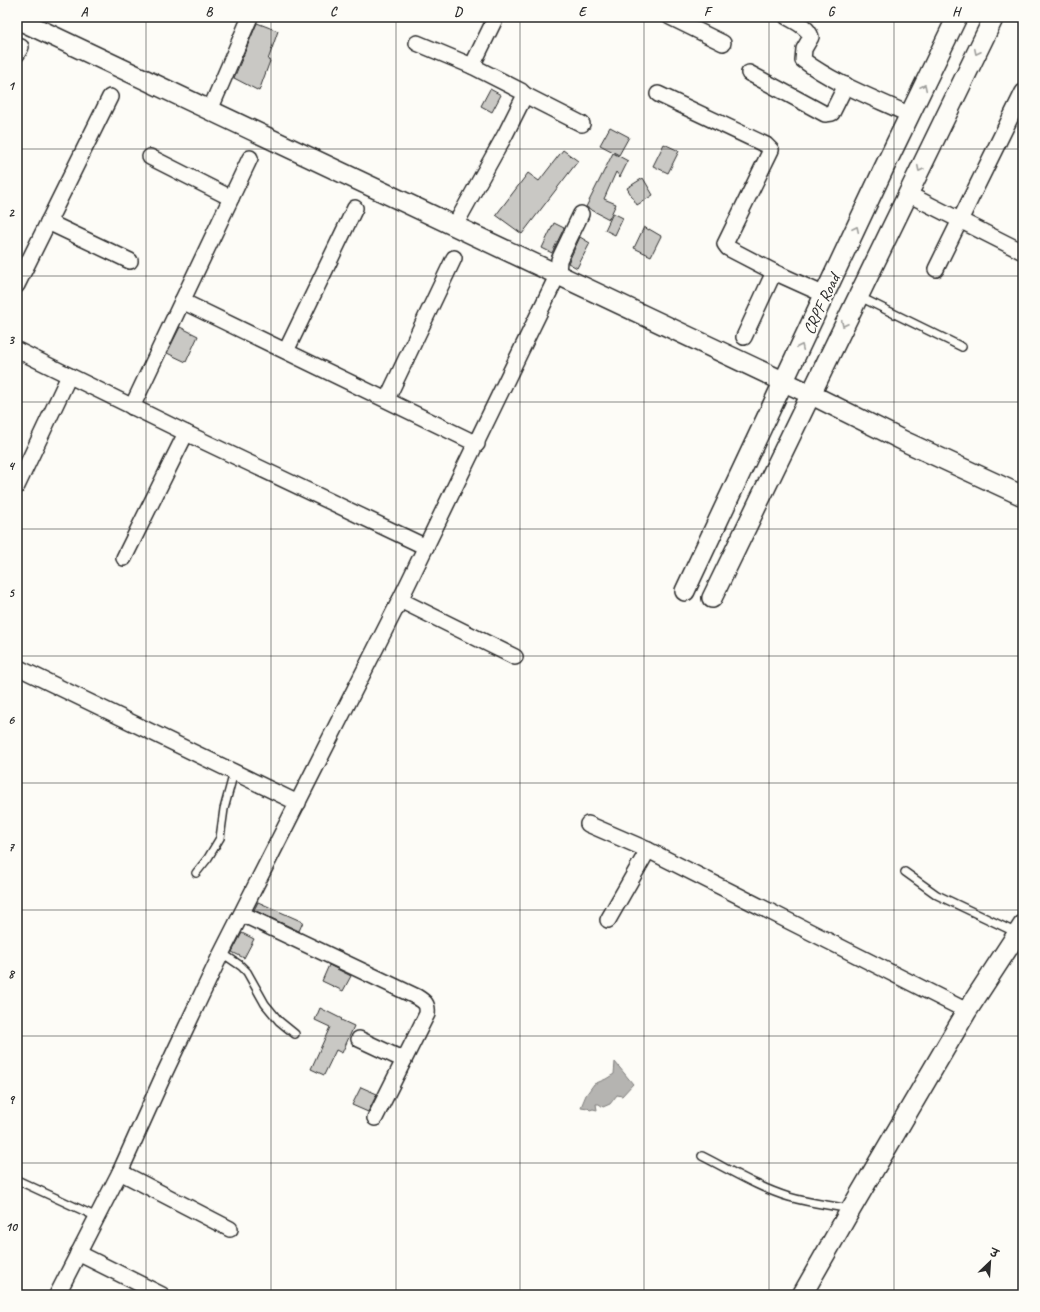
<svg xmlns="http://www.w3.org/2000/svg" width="1040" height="1312" font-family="Caveat,'Playpen Sans Deva',sans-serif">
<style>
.water{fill:#b5b4b1;stroke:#7e7d7b}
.building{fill:#c9c8c4;stroke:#2b2b2b}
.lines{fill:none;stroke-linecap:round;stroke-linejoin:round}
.service-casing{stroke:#2b2b2b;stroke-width:10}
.minor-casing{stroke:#2b2b2b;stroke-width:18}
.tertiary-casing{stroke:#2b2b2b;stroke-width:22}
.service{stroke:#fdfcf7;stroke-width:7}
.minor{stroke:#fdfcf7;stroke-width:15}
.tertiary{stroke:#fdfcf7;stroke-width:19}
.oneway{stroke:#9e9e9b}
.grid{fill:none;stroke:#2b2b2b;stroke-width:1;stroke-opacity:0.55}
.labels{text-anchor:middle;stroke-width:4;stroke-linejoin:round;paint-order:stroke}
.street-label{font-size:17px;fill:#2b2b2b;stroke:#fdfcf7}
.neatline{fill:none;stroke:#2b2b2b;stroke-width:1.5}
.grid-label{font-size:13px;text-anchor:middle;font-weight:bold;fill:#2b2b2b}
</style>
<rect width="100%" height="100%" fill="#fdfcf7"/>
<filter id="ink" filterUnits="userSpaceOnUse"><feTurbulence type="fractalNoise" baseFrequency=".025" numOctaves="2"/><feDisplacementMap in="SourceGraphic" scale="8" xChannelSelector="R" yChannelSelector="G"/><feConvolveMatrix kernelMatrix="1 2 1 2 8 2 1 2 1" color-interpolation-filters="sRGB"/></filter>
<g filter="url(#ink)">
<!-- water -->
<path class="water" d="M615 1062 633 1084 622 1096 617 1095 610 1104 603 1107 599 1104H596L597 1110 593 1109 590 1110 588 1108 581 1107 586 1095 594 1084 606 1079 614 1074Z"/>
<!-- building -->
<g class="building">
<path d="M257 23 278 31 268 60 270 61 259 91 234 78Z"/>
<path d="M490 89 501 95 492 112 481 106Z"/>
<path d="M610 127 629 137 619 155 600 145Z"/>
<path d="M664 144 679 151 668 173 653 166Z"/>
<path d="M563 150 578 161 522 234 496 215 528 173 539 181Z"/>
<path d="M613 153 628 161 620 177 616 172 604 199 616 204 609 219 586 207Z"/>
<path d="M643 178 653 195 637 205 627 188Z"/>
<path d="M613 213 623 218 615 235 605 230Z"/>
<path d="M554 223 564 228 552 253 542 248Z"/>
<path d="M644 227 649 230V229L661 236 651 256 634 248Z"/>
<path d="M580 237 590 243 577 268 568 263Z"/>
<path d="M180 327 198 336 186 362 167 353Z"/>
<path d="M258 902 303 922 299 931 254 910Z"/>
<path d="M242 933 254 939 244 958 232 952Z"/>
<path d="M329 965 351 976 343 991 322 981Z"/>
<path d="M320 1008 342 1019 341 1020 354 1026 342 1053 336 1050 324 1075 311 1069 330 1027 315 1020Z"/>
<path d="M361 1087 377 1094 368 1112 352 1105Z"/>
</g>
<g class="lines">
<!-- service casing -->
<g class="service-casing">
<g id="service">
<path d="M858 296 962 347"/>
<path d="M905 872 937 895 1017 933"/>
<path d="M196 873 208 858 220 838 224 809 234 772"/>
<path d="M222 953 241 966 247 972 265 1004 279 1021 295 1034"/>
<path d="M702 1156C730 1170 759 1188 789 1197 809 1203 829 1205 850 1209"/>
<path d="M17 1180 97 1217"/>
</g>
</g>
<!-- minor casing -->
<g class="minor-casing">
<g id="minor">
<path d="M670 17 723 43"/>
<path d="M787 17C796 22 808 27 811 37L804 49 803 60C835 84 874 98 910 115"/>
<path d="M417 43 472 66"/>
<path d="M17 54 21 47"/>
<path d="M749 73 825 114 832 113 846 85"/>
<path d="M658 94 766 145 771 150 725 244 728 248 774 272 825 295"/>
<path d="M525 95 582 124"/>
<path d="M210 110 250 17"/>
<path d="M150 157 231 198"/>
<path d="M908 194 1021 251 1023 248"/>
<path d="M48 222 130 261"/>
<path d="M454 227 505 135 525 95 521 91 472 66 496 17"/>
<path d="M936 269 1023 92"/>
<path d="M17 285 110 97"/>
<path d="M182 301 477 444"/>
<path d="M744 337 774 272"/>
<path d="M17 350 186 433 426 547"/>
<path d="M286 351 355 208"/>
<path d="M387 399 454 258"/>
<path d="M132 407 250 158"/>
<path d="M17 486 69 376"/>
<path d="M124 558 186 433"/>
<path d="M400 600 515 657"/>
<path d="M17 667 298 803"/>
<path d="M588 824 648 850 967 1011"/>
<path d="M242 914 417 997C425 1002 428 1004 427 1014L375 1118"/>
<path d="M608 920 648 850"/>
<path d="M359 1039 404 1060"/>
<path d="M120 1172 230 1229"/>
<path d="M78 1253 162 1295"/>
<path d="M57 1295 120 1172 165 1072 218 960 400 600 558 274 559 260 581 214"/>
</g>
</g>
<!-- tertiary casing -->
<g class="tertiary-casing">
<g id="tertiary">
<path d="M17 19 810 394 908 443 1023 496"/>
<path d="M685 591 884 168 957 17"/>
<path d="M712 598 994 17"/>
<path d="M802 1295 851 1209 967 1011 1023 925"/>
</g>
</g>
<!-- service -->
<use href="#service" class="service"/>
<!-- minor -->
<use href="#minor" class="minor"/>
<!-- tertiary -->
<use href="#tertiary" class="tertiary"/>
</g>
<!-- one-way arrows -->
<defs><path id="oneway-chevron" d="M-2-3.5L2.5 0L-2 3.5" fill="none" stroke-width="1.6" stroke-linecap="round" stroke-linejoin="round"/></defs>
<g class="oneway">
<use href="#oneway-chevron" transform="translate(977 52) rotate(116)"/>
<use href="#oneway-chevron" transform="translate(924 87) rotate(-64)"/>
<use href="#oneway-chevron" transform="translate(920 169) rotate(116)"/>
<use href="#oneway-chevron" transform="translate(856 229) rotate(-65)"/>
<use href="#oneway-chevron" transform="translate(844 324) rotate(116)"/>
<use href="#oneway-chevron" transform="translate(801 347) rotate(-65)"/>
</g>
</g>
<!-- grid -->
<path class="grid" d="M146 17V1295M271 17V1295M396 17V1295M520 17V1295M644 17V1295M769 17V1295M894 17V1295M17 149H1023M17 276H1023M17 402H1023M17 529H1023M17 656H1023M17 783H1023M17 910H1023M17 1036H1023M17 1163H1023"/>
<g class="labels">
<!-- street labels -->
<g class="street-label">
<text transform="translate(821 304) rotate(-65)" y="6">CRPF Road</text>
</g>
</g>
<!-- margin -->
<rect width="1040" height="1312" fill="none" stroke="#fdfcf7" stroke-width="44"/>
<!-- north arrow -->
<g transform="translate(990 1262) rotate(25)" stroke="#fdfcf7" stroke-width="3" paint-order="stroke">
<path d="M0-3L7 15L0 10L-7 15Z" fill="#2b2b2b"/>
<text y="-6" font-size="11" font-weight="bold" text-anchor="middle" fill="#2b2b2b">उ</text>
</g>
<rect x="22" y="22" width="996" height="1268" class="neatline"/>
<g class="grid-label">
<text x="84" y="16">A</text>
<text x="209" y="16">B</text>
<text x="333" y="16">C</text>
<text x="458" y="16">D</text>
<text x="582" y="16">E</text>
<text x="707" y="16">F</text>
<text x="831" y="16">G</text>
<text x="956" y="16">H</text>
<text x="11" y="90">1</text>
<text x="11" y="217">2</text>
<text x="11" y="344">3</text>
<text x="11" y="470">4</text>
<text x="11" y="597">5</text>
<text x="11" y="724">6</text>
<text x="11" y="851">7</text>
<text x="11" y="978">8</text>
<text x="11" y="1104">9</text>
<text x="11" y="1231">10</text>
</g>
</svg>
